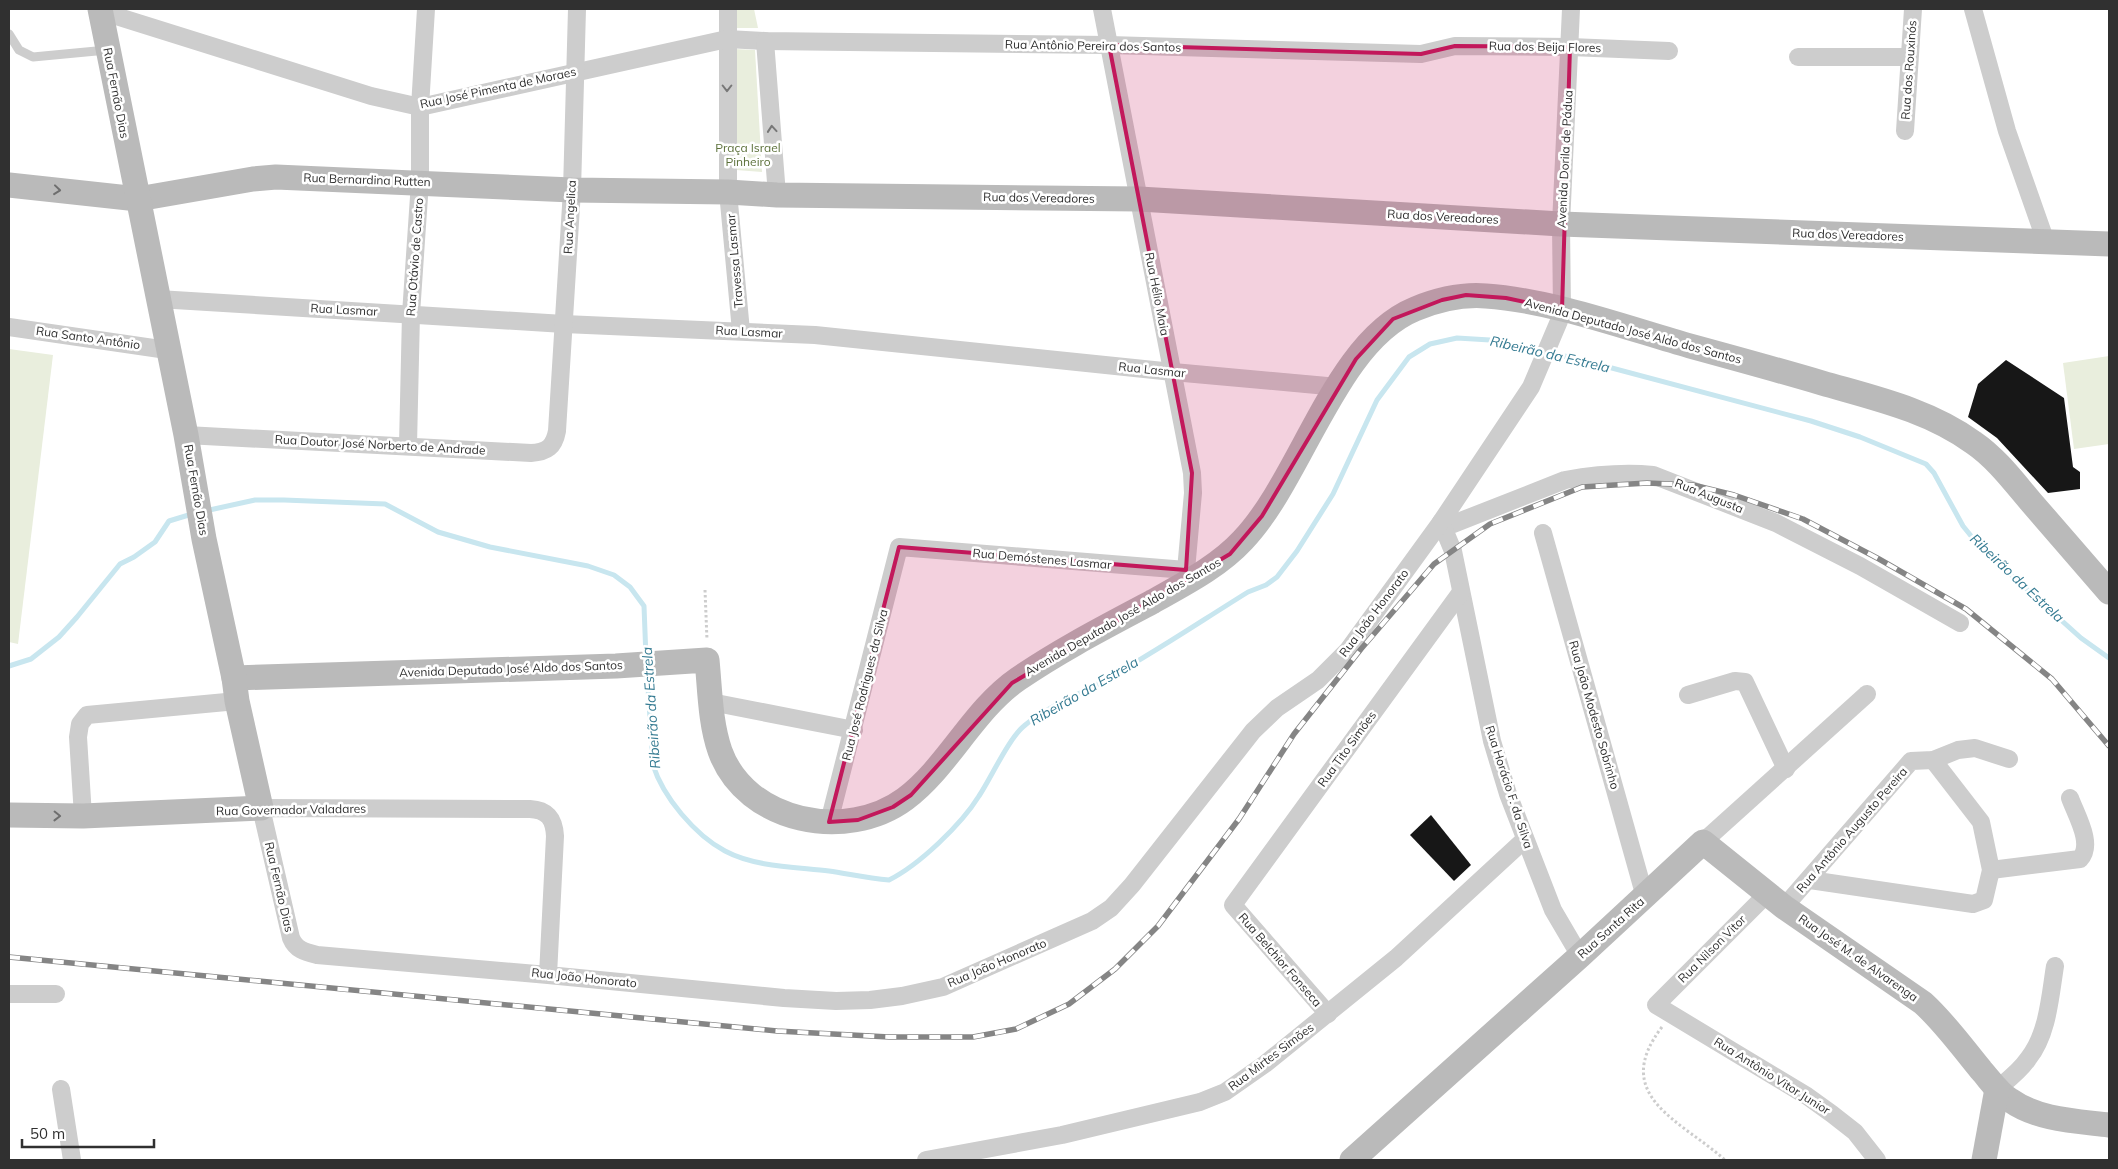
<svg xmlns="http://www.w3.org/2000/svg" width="2118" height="1169" font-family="Mulish,sans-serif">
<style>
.green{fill:#e9eedd}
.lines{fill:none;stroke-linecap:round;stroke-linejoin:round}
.stream{stroke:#c8e6ef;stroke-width:5}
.building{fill:#171717}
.path{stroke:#cdcdcd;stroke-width:3;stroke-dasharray:2.5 2.5;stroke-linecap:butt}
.lane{stroke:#cdcdcd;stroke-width:9}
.street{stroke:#cdcdcd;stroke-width:18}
.secondary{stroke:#bababa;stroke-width:25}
.rail-casing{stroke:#858585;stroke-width:5.5}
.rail{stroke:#fff;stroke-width:4;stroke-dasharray:11;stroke-linecap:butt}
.oneway{stroke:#777}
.oneway2{stroke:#6e6e6e}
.marked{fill:#c2185b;fill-opacity:0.2;stroke:#c2185b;stroke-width:4;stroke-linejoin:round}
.labels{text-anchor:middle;stroke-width:5;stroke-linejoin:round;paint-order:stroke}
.street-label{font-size:12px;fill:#303030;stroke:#fff}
.park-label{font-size:12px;fill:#5b7039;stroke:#fff}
.water-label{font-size:14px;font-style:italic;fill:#357b92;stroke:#fff}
</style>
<rect width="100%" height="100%" fill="#fff"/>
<!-- green -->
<g class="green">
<path d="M732 9H754L758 28H732Z"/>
<path d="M734 49 755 50 762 172 736 170Z"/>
<path d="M9 349 53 355 18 644 9 642Z"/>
<path d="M2109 356V444L2074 449 2063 363Z"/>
</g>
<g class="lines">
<!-- stream -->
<g class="stream">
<path d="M205 511 255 500H284L385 504 438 532 490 547 588 566 614 575 630 587 644 606 646 658"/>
<path d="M9 666 31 659 59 637 77 617 120 564 134 557 155 542 169 521 192 514"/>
<path d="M647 672 653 765C663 797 695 835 725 851 755 867 795 867 829 871 849 874 868 878 889 880 919 865 961 825 979 796 991 778 1009 738 1024 726 1045 708 1072 698 1096 685 1148 657 1198 623 1248 592L1266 585 1277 577 1297 551 1333 494 1377 400 1409 357 1430 344 1457 338 1490 340 1578 359 1811 421 1860 437 1926 464 1934 473 1963 526 1980 547 2081 638 2109 658"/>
</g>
</g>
<!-- building -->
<g class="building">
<path d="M2006 360 2064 398 2073 467 2080 472V489L2048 493 1997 438 1968 417 1978 384Z"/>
<path d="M1431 815 1471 865 1454 881 1410 835Z"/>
</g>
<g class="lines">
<!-- path -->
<g class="path">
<path d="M705 590 707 640"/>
<path d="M1662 1027C1609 1096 1682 1121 1725 1160"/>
</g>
<!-- lane -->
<path class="lane" d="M9 34 19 50 33 57 107 50"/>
<!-- street -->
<g class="street">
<path d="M728 9V192L741 331"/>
<path d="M1102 9 1192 473 1193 493 1186 570 1189 581"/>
<path d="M1973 9 2007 131 2046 242"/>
<path d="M100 11 371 96 420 107 727 39 765 41 1109 45 1421 54 1455 46 1570 47 1669 51"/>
<path d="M765 41 777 195"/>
<path d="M1798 57H1909"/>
<path d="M1905 131 1913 9"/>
<path d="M158 299 564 324 815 335 1173 372 1338 387"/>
<path d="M9 327 167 350"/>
<path d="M186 435 531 453C547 452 554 447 557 431L572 190 577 9"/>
<path d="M408 445 411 314 420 182V107L426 9"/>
<path d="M1441 522 1453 524 1565 480C1593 475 1624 472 1653 475L1776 523 1860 566 1960 623"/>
<path d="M1441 522 1453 551 1492 741 1508 794 1553 910 1580 956"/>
<path d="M1543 533 1645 897"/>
<path d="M1688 695 1735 681 1745 682 1786 769"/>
<path d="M711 702 854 730"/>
<path d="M83 816 78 737 80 724 87 715 237 701"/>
<path d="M829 822 899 547 1186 570"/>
<path d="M1703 842 1867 694"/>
<path d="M1991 870 2080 859C2094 844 2076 815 2070 798"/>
<path d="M1810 880 1973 904 1984 900 1991 870 1981 822 1933 760"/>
<path d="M1767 894 1656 1005 1807 1096 1832 1114 1855 1132 1877 1160"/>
<path d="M1784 907 1911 761 1933 760 1958 750 1975 748 2009 759"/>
<path d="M548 975 555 836C554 819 548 810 530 809L261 808 291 938C296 950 305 952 317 955L548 975 784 998 836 1001 870 1000 902 996 943 987 1092 921 1111 908 1132 885 1253 731 1277 708 1318 680 1348 650 1441 522 1531 387 1559 321 1562 310 1561 224 1571 9"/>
<path d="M9 994H56"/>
<path d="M1328 1014 1233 905 1461 592"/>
<path d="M61 1089 72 1160"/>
<path d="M1997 1089C2008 1080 2020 1071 2028 1059 2048 1034 2050 997 2055 966"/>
<path d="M926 1160 1062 1135 1200 1102 1225 1092 1265 1064 1396 958 1524 840"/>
</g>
<!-- secondary -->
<g class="secondary">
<path d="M9 185 138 199 253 179 276 177 572 190 728 192 777 195 1139 199 1561 224 2109 244"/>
<path d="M234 678 616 666 707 660C710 690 710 722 720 751 746 823 847 842 905 799 948 767 973 710 1018 679 1060 650 1107 626 1152 602 1184 584 1218 567 1243 540 1302 478 1335 342 1415 309 1437 300 1461 294 1486 296 1550 300 1627 328 1690 346 1734 358 1778 370 1822 383 1874 398 1929 410 1974 443 1996 458 2014 482 2031 502 2057 532 2083 562 2109 592"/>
<path d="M9 815 83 816 261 808 237 701 234 678 204 539 186 435 100 9"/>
<path d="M1352 1160 1580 956 1703 842 1784 907 1923 1003C1945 1023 1962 1047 1981 1070 1990 1080 1998 1093 2010 1100 2038 1120 2076 1121 2109 1125"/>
<path d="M1984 1160 1997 1089"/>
</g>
<!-- rail casing -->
<g class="rail-casing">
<path id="rail" d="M9 957 777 1031 889 1037H973L1016 1029 1069 1004 1115 969 1158 926 1239 819 1294 734 1361 649 1434 564 1490 524 1582 487 1647 483 1693 485 1734 495 1803 519 1879 559 1966 609 2052 679 2109 746"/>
</g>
<!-- rail -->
<use href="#rail" class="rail"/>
</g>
<!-- one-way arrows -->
<defs><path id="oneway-chevron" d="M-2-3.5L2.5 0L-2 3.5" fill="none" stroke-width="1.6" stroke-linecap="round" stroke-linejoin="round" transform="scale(1.25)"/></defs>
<g class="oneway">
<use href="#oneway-chevron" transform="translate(727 88) rotate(90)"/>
<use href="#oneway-chevron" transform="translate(772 129) rotate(-95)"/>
</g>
<g class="oneway2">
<use href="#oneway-chevron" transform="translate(57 190) rotate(6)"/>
<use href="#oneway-chevron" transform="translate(57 816) rotate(1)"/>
</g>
<!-- marked area -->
<path class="marked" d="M1109 45 1421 54 1455 46 1570 47 1562 310 1506 298 1466 295 1442 300 1393 319 1356 359 1262 516 1230 554 1012 683 911 795 893 807 858 820 829 822 899 547 1186 570 1192 473Z"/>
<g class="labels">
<!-- street labels -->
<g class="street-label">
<text transform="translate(1093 46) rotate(1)" y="4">Rua Antônio Pereira dos Santos</text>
<text transform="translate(1545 47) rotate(1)" y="4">Rua dos Beija Flores</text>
<text transform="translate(1909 70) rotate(-86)" y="4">Rua dos Rouxinós</text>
<text transform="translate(498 88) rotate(-12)" y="4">Rua José Pimenta de Moraes</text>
<text transform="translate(116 93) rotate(79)" y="4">Rua Fernão Dias</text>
<text transform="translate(1565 159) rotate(-87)" y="4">Avenida Dorila de Pádua</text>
<text transform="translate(367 180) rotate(2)" y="4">Rua Bernardina Rutten</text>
<text transform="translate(1039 198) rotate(1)" y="4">Rua dos Vereadores</text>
<text transform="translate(570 217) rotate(-87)" y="4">Rua Angelica</text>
<text transform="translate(1443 217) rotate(3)" y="4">Rua dos Vereadores</text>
<text transform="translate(1848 235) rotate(2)" y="4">Rua dos Vereadores</text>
<text transform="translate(415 257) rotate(-86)" y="4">Rua Otávio de Castro</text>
<text transform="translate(735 261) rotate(-95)" y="4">Travessa Lasmar</text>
<text transform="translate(1157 294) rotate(79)" y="4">Rua Hélio Maia</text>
<text transform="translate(344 310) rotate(3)" y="4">Rua Lasmar</text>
<text transform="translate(1633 331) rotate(15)" y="4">Avenida Deputado José Aldo dos Santos</text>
<text transform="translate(749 332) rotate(3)" y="4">Rua Lasmar</text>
<text transform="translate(88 338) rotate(8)" y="4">Rua Santo Antônio</text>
<text transform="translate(1152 370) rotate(6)" y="4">Rua Lasmar</text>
<text transform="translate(380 445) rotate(3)" y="4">Rua Doutor José Norberto de Andrade</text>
<text transform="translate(196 490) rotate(80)" y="4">Rua Fernão Dias</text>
<text transform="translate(1709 496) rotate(22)" y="4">Rua Augusta</text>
<text transform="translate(1042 559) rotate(5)" y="4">Rua Demóstenes Lasmar</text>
<text transform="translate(1374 613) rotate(-53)" y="4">Rua João Honorato</text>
<text transform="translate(1123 617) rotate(-30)" y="4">Avenida Deputado José Aldo dos Santos</text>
<text transform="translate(511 669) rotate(-2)" y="4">Avenida Deputado José Aldo dos Santos</text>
<text transform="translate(865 685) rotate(-76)" y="4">Rua José Rodrigues da Silva</text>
<text transform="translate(1594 715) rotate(74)" y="4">Rua João Modesto Sobrinho</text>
<text transform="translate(1347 749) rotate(-54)" y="4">Rua Tito Simões</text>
<text transform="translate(1509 787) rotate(72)" y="4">Rua Horácio F. da Silva</text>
<text transform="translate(291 810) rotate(-1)" y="4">Rua Governador Valadares</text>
<text transform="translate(1852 830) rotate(-49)" y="4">Rua Antônio Augusto Pereira</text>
<text transform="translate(279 887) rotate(77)" y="4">Rua Fernão Dias</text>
<text transform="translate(1611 928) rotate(-42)" y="4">Rua Santa Rita</text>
<text transform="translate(1712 949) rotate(-45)" y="4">Rua Nilson Vitor</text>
<text transform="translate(1858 958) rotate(35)" y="4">Rua José M. de Alvarenga</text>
<text transform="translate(1280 960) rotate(49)" y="4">Rua Belchior Fonseca</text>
<text transform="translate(997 963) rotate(-23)" y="4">Rua João Honorato</text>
<text transform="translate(584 978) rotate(6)" y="4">Rua João Honorato</text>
<text transform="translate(1271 1057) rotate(-37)" y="4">Rua Mirtes Simões</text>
<text transform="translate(1772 1076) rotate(32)" y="4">Rua Antônio Vitor Junior</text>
</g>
<!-- park labels -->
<g class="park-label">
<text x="748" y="152">Praça Israel<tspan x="748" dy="14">Pinheiro</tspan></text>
</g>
<!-- water labels -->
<g class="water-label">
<text transform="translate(1550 354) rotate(13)" y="5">Ribeirão da Estrela</text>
<text transform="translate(2017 578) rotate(43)" y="5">Ribeirão da Estrela</text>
<text transform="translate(1084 691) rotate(-30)" y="5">Ribeirão da Estrela</text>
<text transform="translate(651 708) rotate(-94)" y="5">Ribeirão da Estrela</text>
</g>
</g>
<!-- border -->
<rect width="2118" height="1169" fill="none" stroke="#303030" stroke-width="20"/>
<!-- scale -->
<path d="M22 1139v8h132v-8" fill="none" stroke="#303030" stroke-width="2.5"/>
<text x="30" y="1139" font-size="15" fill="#303030" stroke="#ffffff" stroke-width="4" paint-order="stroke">50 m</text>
</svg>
